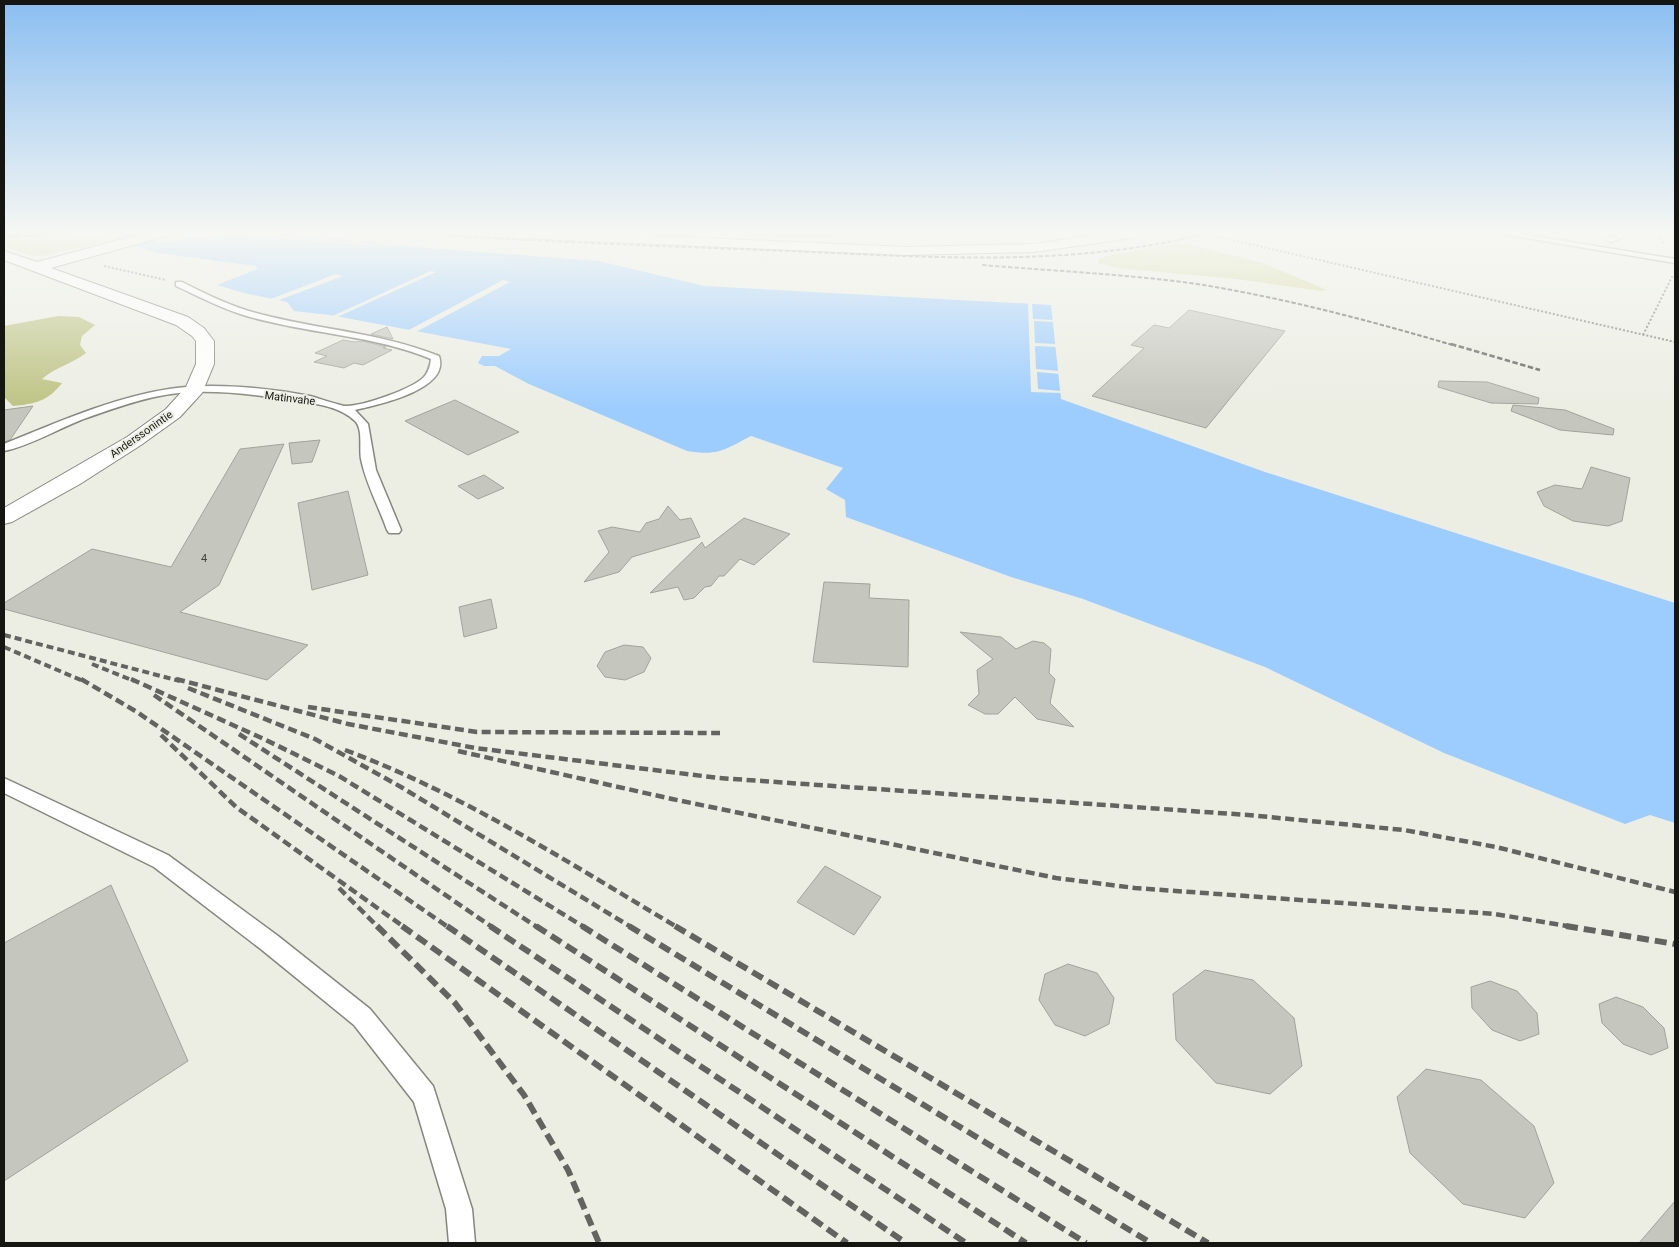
<svg xmlns="http://www.w3.org/2000/svg" width="1679" height="1247" font-family="Roboto,sans-serif">
<style>
.green{fill:#d2d89d}
.forest{fill:#bdc383}
.water{fill:#9dcdfe}
.pier{fill:#eceee4}
.building{fill:#c5c7be;stroke:#a2a39a}
.lines{fill:none;stroke-linecap:round;stroke-linejoin:round}
.service-casing{stroke:#85867d;stroke-width:3}
.tertiary-casing{stroke:#85867d;stroke-width:2}
.secondary-casing{stroke:#85867d;stroke-width:2}
.path{stroke:#7b7c76;stroke-width:2;stroke-dasharray:2 2;stroke-linecap:butt}
.service{fill:#fff;fill-rule:evenodd}
.tertiary{fill:#fff;fill-rule:evenodd}
.secondary{fill:#fff;fill-rule:evenodd}
.rail-far4{stroke:#63645f;stroke-width:2;stroke-dasharray:4.5 2;stroke-linecap:butt}
.rail-far3{stroke:#63645f;stroke-width:2.5;stroke-dasharray:5.5 2.5;stroke-linecap:butt}
.rail-far2{stroke:#63645f;stroke-width:4;stroke-dasharray:7 4;stroke-linecap:butt}
.rail-far1{stroke:#63645f;stroke-width:4.5;stroke-dasharray:9 4.5;stroke-linecap:butt}
.rail{stroke:#63645f;stroke-width:6;stroke-dasharray:12 6;stroke-linecap:butt}
.labels{text-anchor:middle;stroke-width:4;stroke-linejoin:round;paint-order:stroke}
.far-street-label{font-size:11px;fill:#151512;stroke:#eceee4}
.number-label{font-size:11px;fill:#41423d}
</style>
<rect width="100%" height="100%" fill="#eceee4"/>
<!-- green -->
<g class="green">
<path d="M94 235 109 241 42 256 29 255 4 247V239Z"/>
<path d="M1182 243 1263 263 1327 290 1321 291 1236 279 1118 268 1098 263 1100 258 1111 255Z"/>
</g>
<!-- forest -->
<g class="forest">
<path d="M698 233H869L814 239Z"/>
<path d="M58 316 79 317 95 325 82 336 80 345 86 353C72 364 55 367 42 379L62 383C48 401 35 404 13 406L4 397V326Z"/>
</g>
<!-- water -->
<path class="water" d="M116 233H144L159 242H168L198 237 197 239 245 233H272L378 242 376 244 599 261 704 286 1051 305 1061 399 1265 472 1675 603V823L1650 815 1625 824 1444 753 1265 667 1083 599 1011 577 846 517 845 500 826 489 843 468 751 436C724 450 718 456 687 451L529 384 495 366H484L478 363 482 356H499L511 349 330 315 294 311 287 302 244 293 217 285 257 269 256 266 157 253 134 245Z"/>
<!-- pier -->
<g class="pier">
<path d="M240 233 262 235 270 233 267 235 292 237 303 233H305L297 238 321 240 329 235 334 236 326 240 350 242 358 238H362L355 242 374 244 371 245 237 235Z"/>
<path d="M431 271 436 272 333 319 328 318Z"/>
<path d="M336 274 343 276 274 302 268 300Z"/>
<path d="M503 280 510 282 414 333 405 332Z"/>
<path d="M1028 303 1032 304 1033 319 1055 320V322L1034 321 1035 343 1057 344 1058 347 1035 346 1036 369 1060 371V374L1037 372 1038 389 1062 391V393L1031 392Z"/>
</g>
<!-- building -->
<g class="building">
<path d="M1189 310 1285 331 1206 428 1092 396 1144 348 1131 345 1154 325 1169 328Z"/>
<path d="M387 327 393 339 371 334Z"/>
<path d="M343 340 354 342 363 341 386 347 383 348 392 350 363 365 354 363 344 368 314 362 327 356 315 353Z"/>
<path d="M1439 381 1487 382 1539 398 1538 404 1491 403 1438 387Z"/>
<path d="M455 400 519 432 468 455 405 421Z"/>
<path d="M1513 405 1565 410 1614 429 1613 435 1560 430 1511 411Z"/>
<path d="M33 406 10 440 4 442V410Z"/>
<path d="M320 440 312 462 292 464 289 443Z"/>
<path d="M284 444 219 585 180 612 308 645 267 680 4 609V603L92 549 171 567 240 449Z"/>
<path d="M1591 467 1630 478 1622 521 1608 526 1573 521 1544 506 1537 492 1555 485 1582 489Z"/>
<path d="M484 475 504 488 478 499 458 486Z"/>
<path d="M348 491 368 575 312 590 298 503Z"/>
<path d="M668 506 680 520 691 518 700 537 632 557 619 572 584 582 609 552 598 531 612 527 640 532 646 523 659 519Z"/>
<path d="M744 518 790 534 754 565 740 559 724 576H719L711 586 705 587 694 598 684 600 678 587 650 593 702 542 705 548Z"/>
<path d="M824 582 870 584 869 598 909 600 908 667 813 662Z"/>
<path d="M491 599 497 628 464 637 459 607Z"/>
<path d="M960 632 1001 637 1016 649 1033 641 1044 643 1051 649 1049 673 1055 679 1050 703 1074 727 1037 719 1015 697 998 714H985L968 705 979 694 977 670 993 659Z"/>
<path d="M624 645 643 647 651 658 644 672 625 680 605 677 597 666 605 652Z"/>
<path d="M825 866 881 897 854 935 797 902Z"/>
<path d="M111 885 188 1061 4 1181V943Z"/>
<path d="M1068 964 1097 973 1114 998 1109 1024 1085 1036 1055 1025 1039 1000 1045 974Z"/>
<path d="M1205 970 1253 980 1294 1018 1302 1066 1270 1094 1216 1083 1176 1040 1173 994Z"/>
<path d="M1490 981 1517 991 1537 1013 1539 1034 1520 1041 1492 1030 1472 1008 1471 987Z"/>
<path d="M1616 997 1643 1007 1664 1028 1668 1048 1651 1055 1623 1044 1602 1023 1599 1004Z"/>
<path d="M1426 1069 1481 1080 1534 1126 1554 1183 1525 1218 1463 1204 1410 1153 1397 1097Z"/>
<path d="M1675 1201V1243H1639Z"/>
</g>
<g class="lines">
<!-- service casing -->
<g class="service-casing">
<g id="service">
<path d="M1496 233H1515L1675 259V263Z"/>
<path d="M1620 233H1631L1612 242 1605 240Z"/>
<path d="M176 282H182C206 294 230 306 256 313 318 330 379 332 439 356 451 390 376 405 355 410L368 424 376 470 401 530 399 533H389L387 530C379 507 366 484 361 459 359 448 363 431 356 422 340 405 310 403 289 400 259 395 225 391 194 392 155 393 117 407 81 420 56 430 29 446 4 451V444C58 422 112 398 169 389 210 382 269 388 310 396 318 398 341 406 346 406 364 406 412 389 424 377 429 371 430 366 431 359 372 335 310 334 250 317 224 310 200 297 176 286Z"/>
<path d="M4 778 168 855 278 936 370 1009 433 1086 472 1209 475 1243H449L446 1209 414 1102 354 1025 262 950 154 867 4 793Z"/>
</g>
</g>
<!-- tertiary casing -->
<g class="tertiary-casing">
<path id="tertiary" d="M487 233H591L905 247 1034 244 1110 233H1147L1140 237 1034 252 905 255 494 237Z"/>
</g>
<!-- secondary casing -->
<g class="secondary-casing">
<path id="secondary" d="M145 233H168L166 236 51 268 188 317 204 328 214 341V364L202 393 180 417 141 445 80 484 12 522 4 524V508L127 437 166 409 186 387 196 364V341L192 336 176 325 4 260V251L37 262Z"/>
</g>
<!-- path -->
<g class="path">
<path d="M1202 233 1675 342"/>
<path d="M1663 233 1659 235 1665 245"/>
<path d="M4 234 19 233"/>
<path d="M104 266 166 280"/>
<path d="M1643 335 1673 275"/>
</g>
<!-- service -->
<use href="#service" class="service"/>
<!-- tertiary -->
<use href="#tertiary" class="tertiary"/>
<!-- secondary -->
<use href="#secondary" class="secondary"/>
<!-- rail-far4 -->
<g class="rail-far4">
<path d="M415 233C540 242 665 246 790 251 931 257 1071 268 1208 233"/>
<path d="M4 237 74 233"/>
<path d="M982 265C1054 271 1126 274 1197 284 1285 298 1371 321 1456 346"/>
</g>
<!-- rail-far3 -->
<path class="rail-far3" d="M1451 344 1540 370"/>
<!-- rail-far2 -->
<g class="rail-far2">
<path d="M4 635 180 681"/>
<path d="M4 647 83 681"/>
<path d="M92 664 134 681"/>
</g>
<!-- rail-far1 -->
<g class="rail-far1">
<path d="M81 679 137 712 448 927"/>
<path d="M131 679 266 740 339 776 584 927"/>
<path d="M176 679 348 724 475 748 719 778 1248 815 1404 830 1496 847 1675 892"/>
<path d="M188 688 315 739 401 787 631 927"/>
<path d="M154 695 492 927"/>
<path d="M308 707 477 732 720 733"/>
<path d="M239 734 537 927"/>
<path d="M161 735 236 807 404 927"/>
<path d="M345 750C463 794 569 863 677 927"/>
<path d="M458 751 672 799 1056 878 1135 888 1495 914 1573 927"/>
<path d="M339 888 378 927"/>
</g>
<!-- rail -->
<g class="rail">
<path d="M377 926 455 1003 524 1095 568 1170 599 1243"/>
<path d="M402 926 847 1243"/>
<path d="M447 926 906 1243"/>
<path d="M490 926 966 1243"/>
<path d="M536 926 1026 1243"/>
<path d="M582 926 1086 1243"/>
<path d="M629 926 1151 1243"/>
<path d="M675 926 1208 1243"/>
<path d="M1566 926 1675 944"/>
</g>
</g>
<!-- sky -->
<linearGradient id="sky" x2="0" y2="1"><stop stop-color="#8abef1"/><stop offset="0.57" stop-color="#f6f7f3"/><stop offset="1" stop-color="#f6f7f3" stop-opacity="0"/></linearGradient>
<rect width="1679" height="408" fill="url(#sky)"/>
<g class="labels">
<!-- far-street labels -->
<g class="far-street-label">
<text transform="translate(290 398) rotate(7)" y="4">Matinvahe</text>
<text transform="translate(141 434) rotate(-35)" y="4">Anderssonintie</text>
</g>
<!-- number labels -->
<g class="number-label">
<text x="204" y="562">4</text>
</g>
</g>
<!-- border -->
<rect width="1679" height="1247" fill="none" stroke="#151512" stroke-width="10"/>
</svg>
